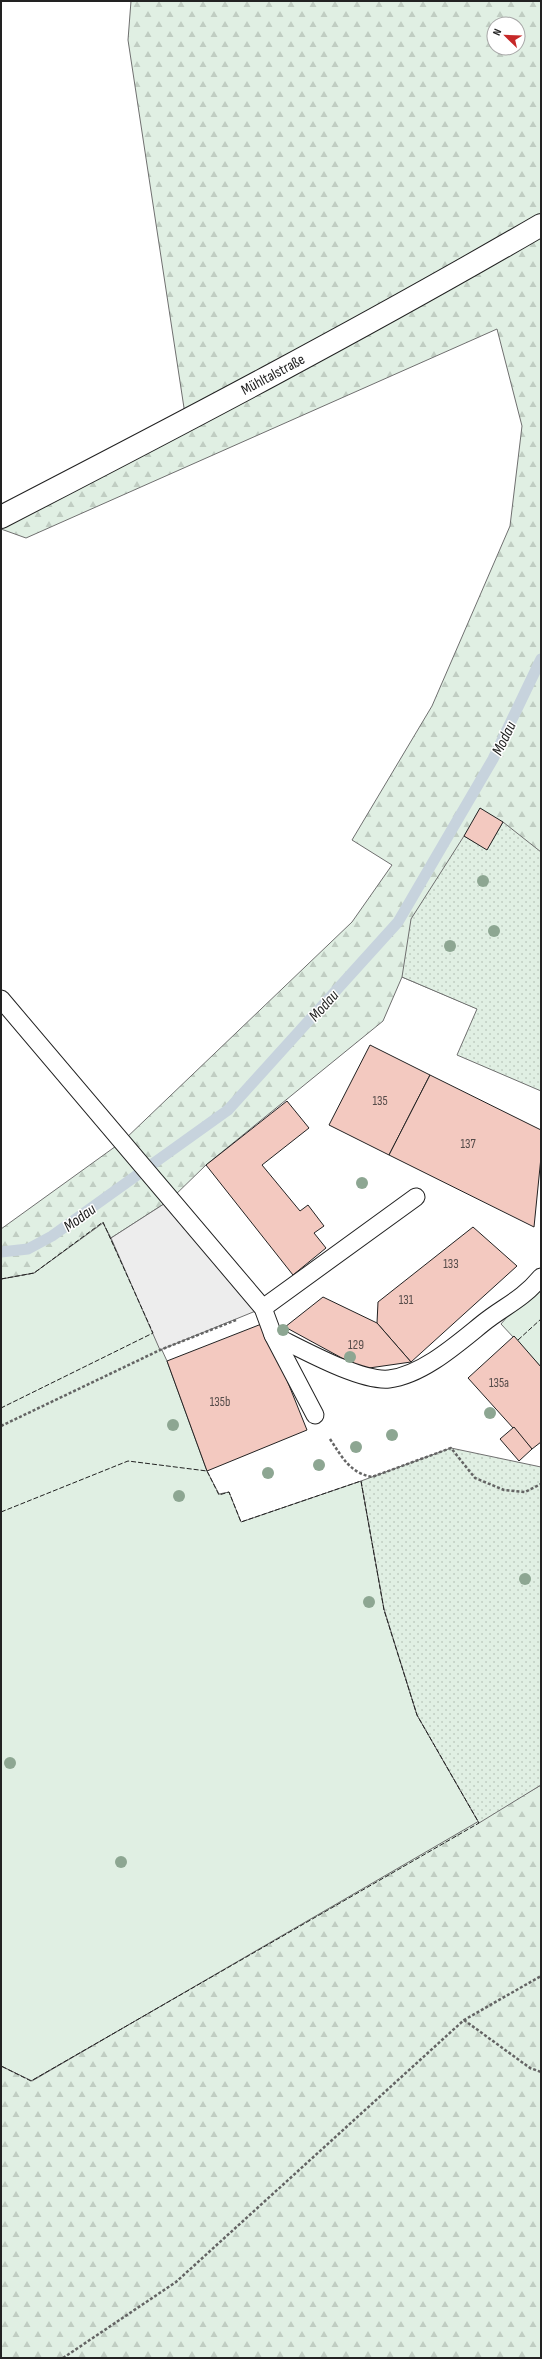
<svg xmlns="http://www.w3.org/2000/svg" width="542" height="2359" font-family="'Sofia Sans Condensed',sans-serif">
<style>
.grass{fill:#e0efe3;stroke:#6f6f6f}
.forest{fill:url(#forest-firs);stroke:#6f6f6f;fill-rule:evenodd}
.park{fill:url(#park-dots);stroke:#6f6f6f}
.parking{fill:#ededed;stroke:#6f6f6f}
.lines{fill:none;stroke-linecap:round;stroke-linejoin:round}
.stream{stroke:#c7d3dd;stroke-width:11}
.building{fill:#f3c9c0;stroke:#222}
.lane-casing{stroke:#222;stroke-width:19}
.secondary-casing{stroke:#222;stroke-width:24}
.path{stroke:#646464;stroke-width:2.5;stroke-dasharray:3 2;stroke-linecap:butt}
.lane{stroke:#fff;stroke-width:17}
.secondary{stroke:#fff;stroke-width:22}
.fence{stroke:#222;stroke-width:1;stroke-dasharray:5 2;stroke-linecap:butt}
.tree{fill:#8da692}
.labels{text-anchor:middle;stroke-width:3;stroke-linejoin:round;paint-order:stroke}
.number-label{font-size:13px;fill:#564c4a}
.street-label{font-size:15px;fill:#222;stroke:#fff}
.water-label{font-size:16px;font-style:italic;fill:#222;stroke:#fff}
</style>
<defs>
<pattern id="forest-firs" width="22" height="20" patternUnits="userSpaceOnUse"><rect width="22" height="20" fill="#e0efe3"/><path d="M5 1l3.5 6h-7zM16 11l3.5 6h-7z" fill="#c0cdc2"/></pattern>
<pattern id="park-dots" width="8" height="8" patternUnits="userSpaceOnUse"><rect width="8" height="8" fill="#e0efe3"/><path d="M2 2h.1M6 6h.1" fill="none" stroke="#c0cdc2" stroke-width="1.8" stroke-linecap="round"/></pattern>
</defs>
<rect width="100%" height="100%" fill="#fff"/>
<!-- grass -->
<g class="grass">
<path d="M103 1222 167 1361 207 1471 219 1494 229 1492 241 1522 361 1481 384 1609 417 1715 479 1823 31 2081 1 2066V1279L34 1273Z"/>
<path d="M541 1277V1367L501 1324Z"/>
</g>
<!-- forest -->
<g class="forest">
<path d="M131 1H541V1018L478 1009 402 977 383 1021 206 1165 170 1200 111 1238 103 1223 34 1273 1 1279V1229L123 1141 352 922 392 865 352 840 432 706 510 526 522 426 497 329 26 538 1 529V517L186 421 128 40ZM494 24H518V48H494Z"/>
<path d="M541 1785V2358H1V2066L32 2081Z"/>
</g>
<!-- park -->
<g class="park">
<path d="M503 822 541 852V1091L457 1055 477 1009 402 977 411 919 464 836 487 849Z"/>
<path d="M451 1448 541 1467V1785L479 1823 417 1715 384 1609 361 1481Z"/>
</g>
<!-- parking -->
<path class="parking" d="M170 1200 263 1308 160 1350 111 1238Z"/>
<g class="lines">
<!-- stream -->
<path class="stream" d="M1 1252 28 1249 52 1236 228 1110 398 922 493 759 541 659"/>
</g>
<!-- building -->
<g class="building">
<path d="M480 808 503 822 487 850 464 836Z"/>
<path d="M370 1045 430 1075 389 1155 329 1125Z"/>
<path d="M430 1075 541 1130V1157L534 1227 389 1155Z"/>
<path d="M287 1101 309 1128 262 1165 300 1211 308 1205 324 1226 314 1233 326 1248 293 1275 206 1165Z"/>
<path d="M473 1227 517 1266 411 1362 377 1323 378 1302Z"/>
<path d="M323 1297 377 1323 411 1362 362 1369 285 1327Z"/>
<path d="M264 1323 307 1430 207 1471 167 1361Z"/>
<path d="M514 1336 541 1367V1442L532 1449 468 1378Z"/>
<path d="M514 1427 532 1449 519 1461 500 1439Z"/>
</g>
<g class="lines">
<!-- lane casing -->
<g class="lane-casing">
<g id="lane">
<path d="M1 999 263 1308 273 1335C300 1348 360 1382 389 1379 422 1375 456 1345 482 1324 504 1306 521 1301 541 1277"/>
<path d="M263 1308 416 1197"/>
<path d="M273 1335 315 1415"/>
</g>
</g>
<!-- secondary casing -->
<g class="secondary-casing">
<g id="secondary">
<path id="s1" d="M1 517C183 423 364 328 541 225"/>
</g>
</g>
<!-- path -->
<g class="path">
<path d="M1 1426 160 1350 236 1320"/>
<path d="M330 1439C342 1457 350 1473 372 1477L451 1448 475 1478 504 1490 525 1492 541 1484"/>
<path d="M464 2020 530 2068 541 2072"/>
<path d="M63 2358 176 2282 464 2020 541 1976"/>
</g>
<!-- lane -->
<use href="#lane" class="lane"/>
<!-- secondary -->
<use href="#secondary" class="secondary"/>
<!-- fence -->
<g class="fence">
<path d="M1 1279 34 1273 103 1222 153 1333 1 1408"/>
<path d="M518 1340 541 1319"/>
<path d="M1 1512 128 1461 207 1471 219 1495 229 1492 241 1522 361 1481 384 1610 417 1715 479 1823 31 2081 1 2066"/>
</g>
</g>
<!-- trees -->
<g class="tree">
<circle cx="483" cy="881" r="6"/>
<circle cx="494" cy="931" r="6"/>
<circle cx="450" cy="946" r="6"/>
<circle cx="362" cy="1183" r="6"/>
<circle cx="283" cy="1330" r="6"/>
<circle cx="350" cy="1357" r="6"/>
<circle cx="490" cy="1413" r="6"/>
<circle cx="173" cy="1425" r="6"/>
<circle cx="392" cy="1435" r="6"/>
<circle cx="356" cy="1447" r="6"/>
<circle cx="319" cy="1465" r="6"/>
<circle cx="268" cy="1473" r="6"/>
<circle cx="179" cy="1496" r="6"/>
<circle cx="525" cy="1579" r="6"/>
<circle cx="369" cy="1602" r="6"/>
<circle cx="10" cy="1763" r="6"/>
<circle cx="121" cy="1862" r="6"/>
</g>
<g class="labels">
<!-- number labels -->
<g class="number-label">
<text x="380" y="1105">135</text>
<text x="468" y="1148">137</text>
<text x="451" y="1268">133</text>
<text x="406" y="1304">131</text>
<text x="356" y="1349">129</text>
<text x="499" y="1387">135a</text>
<text x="220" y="1406">135b</text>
</g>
<!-- street labels -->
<g class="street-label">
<text dy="5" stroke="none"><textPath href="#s1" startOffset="307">Mühltalstraße</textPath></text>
</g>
<!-- water labels -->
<g class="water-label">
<text transform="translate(503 738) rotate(-64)" y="6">Modau</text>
<text transform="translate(323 1005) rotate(-48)" y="6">Modau</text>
<text transform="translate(79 1217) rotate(-36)" y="6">Modau</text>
</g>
</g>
<!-- border -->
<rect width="542" height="2359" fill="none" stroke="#222222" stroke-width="4"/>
<!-- north arrow -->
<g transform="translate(506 36) rotate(293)"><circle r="19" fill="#ffffff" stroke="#a7a7a7"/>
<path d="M0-3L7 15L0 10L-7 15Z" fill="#c62828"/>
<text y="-6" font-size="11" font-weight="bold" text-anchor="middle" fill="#222222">N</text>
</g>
</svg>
